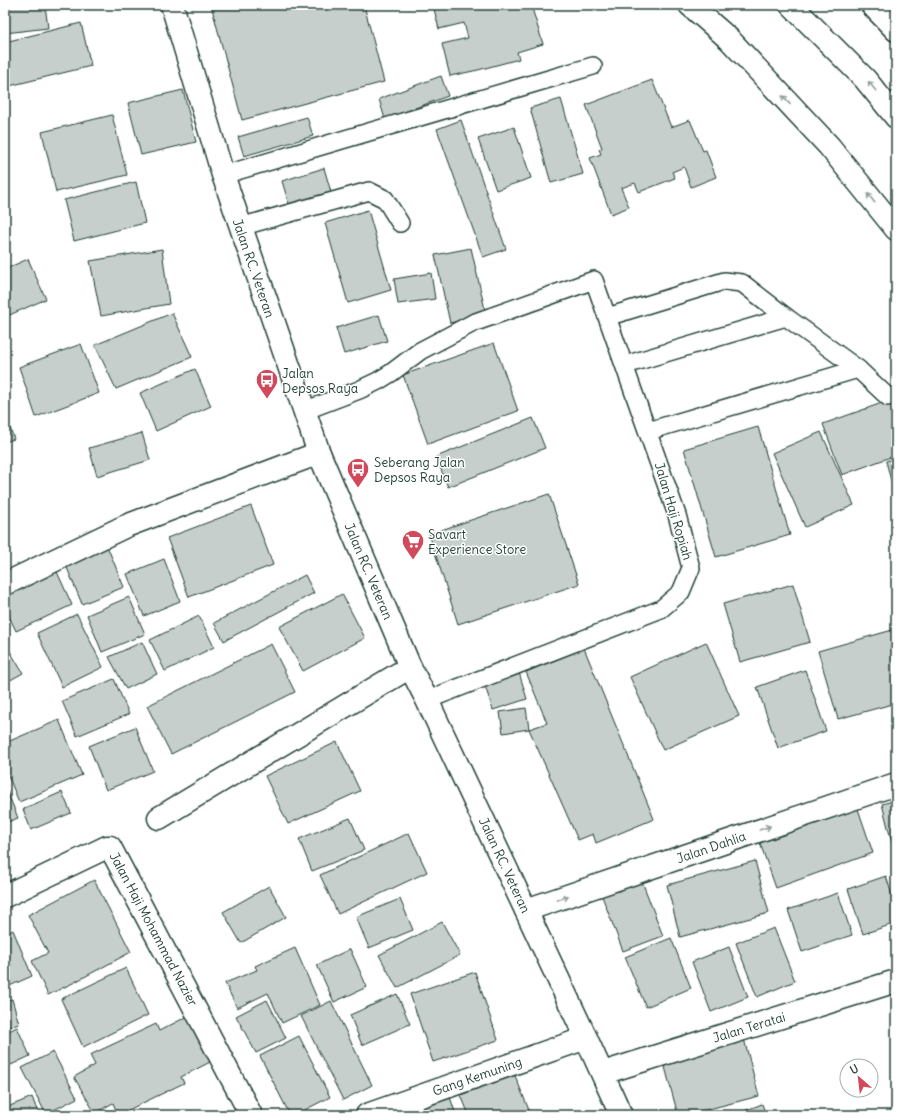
<svg xmlns="http://www.w3.org/2000/svg" width="901" height="1120" font-family="Delius,sans-serif">
<style>
.building{fill:#c7cfcc;stroke:#1f3d34}
.lines{fill:none;stroke-linecap:round;stroke-linejoin:round}
.service-casing{stroke:#1f3d34;stroke-width:20}
.minor-casing{stroke:#1f3d34;stroke-width:25}
.tertiary-casing{stroke:#1f3d34;stroke-width:25}
.secondary-casing{stroke:#1f3d34;stroke-width:25}
.motorway-casing{stroke:#1f3d34;stroke-width:25}
.service{stroke:#fff;stroke-width:17}
.minor{stroke:#fff;stroke-width:22}
.tertiary{stroke:#fff;stroke-width:22}
.secondary{stroke:#fff;stroke-width:22}
.motorway{stroke:#fff;stroke-width:22}
.oneway{stroke:#8f9e9a}
.labels{text-anchor:middle;stroke-width:3;stroke-linejoin:round;paint-order:stroke}
.street-label{font-size:13px;fill:#1f3d34;stroke:#fff}
.poi-label{font-size:13px;fill:#1f3d34;stroke:#fff;text-anchor:start}
</style>
<rect width="100%" height="100%" fill="#fff"/>
<filter id="ink" filterUnits="userSpaceOnUse"><feTurbulence type="fractalNoise" baseFrequency=".025" numOctaves="2"/><feDisplacementMap in="SourceGraphic" scale="8" xChannelSelector="R" yChannelSelector="G"/><feConvolveMatrix kernelMatrix="1 2 1 2 8 2 1 2 1" color-interpolation-filters="sRGB"/></filter>
<g filter="url(#ink)">
<!-- building -->
<g class="building">
<path d="M5 5H45L48 28 5 33Z"/>
<path d="M211 5H364L384 82 242 120Z"/>
<path d="M433 5H503L504 9 516 5H531L543 44 517 52 519 59 478 70 450 76 442 44 468 38 464 23 439 29Z"/>
<path d="M81 23 91 66 5 87V42Z"/>
<path d="M441 76 448 96 385 119 379 99Z"/>
<path d="M652 80 671 127 690 120 703 151 706 150 716 177 691 187 684 167 672 172 675 178 639 192 635 183 621 188 629 207 611 214 590 158 601 154 599 149 602 148 586 105Z"/>
<path d="M183 90 196 142 141 155 128 103Z"/>
<path d="M561 99 583 174 551 183 530 108Z"/>
<path d="M112 115 127 175 56 192 42 132Z"/>
<path d="M307 117 313 136 244 156 238 137Z"/>
<path d="M461 120 506 249 483 257 437 129Z"/>
<path d="M514 127 531 178 496 190 478 139Z"/>
<path d="M324 168 333 199 291 211 282 181Z"/>
<path d="M136 182 145 223 74 241 64 200Z"/>
<path d="M368 210 391 290 348 303 325 223Z"/>
<path d="M471 248 486 314 450 323 435 255Z"/>
<path d="M162 249 169 304 101 316 90 261Z"/>
<path d="M28 259 46 299 5 317V269Z"/>
<path d="M431 273 435 299 398 304 394 279Z"/>
<path d="M172 313 192 357 116 389 95 345Z"/>
<path d="M379 315 387 341 344 354 336 328Z"/>
<path d="M494 343 518 411 428 444 403 375Z"/>
<path d="M81 344 99 393 36 417 19 367Z"/>
<path d="M195 369 211 406 156 431 140 393Z"/>
<path d="M896 398V455L842 475 823 424Z"/>
<path d="M5 414 14 439 5 442Z"/>
<path d="M533 418 545 448 448 487 436 457Z"/>
<path d="M758 427 790 535 716 557 684 449Z"/>
<path d="M821 432 854 505 805 527 772 453Z"/>
<path d="M142 433 150 460 97 476 89 448Z"/>
<path d="M896 458V501L886 461Z"/>
<path d="M549 494 579 584 458 624 429 534Z"/>
<path d="M251 506 273 565 189 597 167 538Z"/>
<path d="M107 546 124 587 82 604 65 563Z"/>
<path d="M164 559 180 601 144 616 127 574Z"/>
<path d="M53 563 72 605 16 631 5 608V585Z"/>
<path d="M305 575 314 593 224 641 214 623Z"/>
<path d="M793 584 810 642 740 662 723 604Z"/>
<path d="M342 594 365 638 303 671 279 627Z"/>
<path d="M129 597 145 634 102 652 87 615Z"/>
<path d="M77 614 103 667 62 687 37 633Z"/>
<path d="M199 616 214 647 165 671 150 640Z"/>
<path d="M896 629V703L838 719 818 651Z"/>
<path d="M142 642 157 674 126 689 109 657Z"/>
<path d="M706 642 739 716 663 750 630 677Z"/>
<path d="M5 643 23 673 5 683Z"/>
<path d="M271 644 295 692 171 754 147 706Z"/>
<path d="M584 648 654 819 596 843 593 834 578 840 529 729 547 723 526 672Z"/>
<path d="M518 669 527 699 493 710 483 680Z"/>
<path d="M805 670 826 731 778 748 757 687Z"/>
<path d="M114 679 129 714 77 736 62 701Z"/>
<path d="M526 708 529 729 503 733 500 712Z"/>
<path d="M59 720 82 775 19 802 5 768V743Z"/>
<path d="M135 727 153 771 106 790 89 746Z"/>
<path d="M337 742 360 791 288 824 265 776Z"/>
<path d="M5 786 18 818 5 823Z"/>
<path d="M62 792 71 813 31 830 23 809Z"/>
<path d="M896 800V859L882 804Z"/>
<path d="M858 809 873 853 776 888 760 843Z"/>
<path d="M350 818 364 850 312 871 299 839Z"/>
<path d="M409 833 427 872 338 914 320 875Z"/>
<path d="M755 861 769 913 680 937 667 885Z"/>
<path d="M640 876 663 936 623 951 600 891Z"/>
<path d="M886 876 896 908V923L863 934 848 889Z"/>
<path d="M94 880 131 952 73 983 48 995 32 961 48 953 28 915Z"/>
<path d="M269 886 286 917 241 943 223 912Z"/>
<path d="M838 893 852 935 802 952 788 910Z"/>
<path d="M400 899 413 930 369 948 356 917Z"/>
<path d="M442 922 460 955 397 988 379 955Z"/>
<path d="M774 928 795 981 757 997 736 943Z"/>
<path d="M13 930 32 976 5 988V934Z"/>
<path d="M671 938 691 988 646 1007 625 957Z"/>
<path d="M729 947 748 997 711 1012 692 962Z"/>
<path d="M295 948 320 1005 282 1023 268 993 237 1008 225 983 257 970 255 966Z"/>
<path d="M350 949 367 987 334 1002 317 965Z"/>
<path d="M126 968 148 1015 83 1047 61 999Z"/>
<path d="M475 972 498 1040 433 1062 410 994Z"/>
<path d="M397 994 410 1024 362 1045 350 1015Z"/>
<path d="M12 999 19 1024 5 1028V1001Z"/>
<path d="M267 1000 286 1038 256 1053 236 1016Z"/>
<path d="M331 1001 372 1085 343 1100 301 1016Z"/>
<path d="M190 1015 214 1060 181 1077 184 1083 118 1115 113 1103 95 1113 74 1077 95 1065 90 1055 156 1024 159 1031Z"/>
<path d="M17 1027 30 1056 11 1065 5 1052V1033Z"/>
<path d="M743 1035 759 1096 686 1115H678L662 1056Z"/>
<path d="M299 1036 330 1097 295 1115H290L260 1056Z"/>
<path d="M53 1052 77 1098 46 1114 22 1068Z"/>
<path d="M514 1073 531 1115H469L461 1095Z"/>
<path d="M449 1094 456 1115H390Z"/>
<path d="M32 1097 39 1115H5V1108Z"/>
<path d="M762 1104 766 1115H734Z"/>
</g>
<g class="lines">
<!-- service casing -->
<g class="service-casing">
<g id="service">
<path d="M223 175 593 66"/>
<path d="M240 227 369 191 385 199 400 223"/>
<path d="M607 317 724 281 742 283 786 317"/>
<path d="M625 365 786 317 858 369 888 397"/>
<path d="M304 411 359 390 378 381 391 373 420 351 473 323 594 280 677 515 691 568 681 592 661 609 427 700"/>
<path d="M648 431 858 369"/>
</g>
</g>
<!-- minor casing -->
<g class="minor-casing">
<g id="minor">
<path d="M5 584 126 526 319 453"/>
<path d="M159 818 410 667"/>
<path d="M5 896 107 847H110L251 1115"/>
<path d="M603 1073 896 981"/>
<path d="M367 1115 586 1038"/>
</g>
</g>
<!-- tertiary casing -->
<g class="tertiary-casing">
<path id="tertiary" d="M526 910 896 784"/>
</g>
<!-- secondary casing -->
<g class="secondary-casing">
<path id="secondary" d="M172 5 223 175 319 453 410 667 427 700 586 1038 621 1115"/>
</g>
<!-- motorway casing -->
<g class="motorway-casing">
<g id="motorway">
<path d="M690 5 729 39 829 146 896 229"/>
<path d="M791 5 865 79 896 117"/>
<path d="M872 5 896 30"/>
</g>
</g>
<!-- service -->
<use href="#service" class="service"/>
<!-- minor -->
<use href="#minor" class="minor"/>
<!-- tertiary -->
<use href="#tertiary" class="tertiary"/>
<!-- secondary -->
<use href="#secondary" class="secondary"/>
<!-- motorway -->
<use href="#motorway" class="motorway"/>
</g>
<!-- one-way arrows -->
<defs><path id="oneway-shaft" d="M-6 0H5M1.5-3L5.5 0L1.5 3" fill="none" stroke-width="1.6" stroke-linecap="round" stroke-linejoin="round"/></defs>
<g class="oneway">
<use href="#oneway-shaft" transform="translate(872 86) rotate(-129)"/>
<use href="#oneway-shaft" transform="translate(786 100) rotate(-133)"/>
<use href="#oneway-shaft" transform="translate(871 198) rotate(-129)"/>
<use href="#oneway-shaft" transform="translate(765 828) rotate(-19)"/>
<use href="#oneway-shaft" transform="translate(563 898) rotate(-19)"/>
</g>
</g>
<!-- icons -->
<defs>
<g id="bus-pin" transform="scale(1.15)"><path d="M0 17L-7.5 6A9.5 9.5 0 1 1 7.5 6Z" fill="#d1495b" stroke="#fff"/><path d="M-5-6H5V4H4V6H2V4H-2V6H-4V4H-5ZM-3.5-4V0h7V-4ZM-3.5 1.2v1.5H-2V1.2ZM2 1.2v1.5H3.5V1.2Z" fill="#fff"/></g>
<g id="supermarket-pin" transform="scale(1.15)"><path d="M0 17L-7.5 6A9.5 9.5 0 1 1 7.5 6Z" fill="#d1495b" stroke="#fff"/><path d="M-6-5.5h2.5l.6 2H6L4.5 2H-2.5L-4.4-4H-6ZM-1.5 3.2a1.3 1.3 0 1 0 .1 0ZM3 3.2a1.3 1.3 0 1 0 .1 0Z" fill="#fff"/></g>
</defs>
<g fill-rule="evenodd">
<use href="#bus-pin" x="267" y="380"/>
<use href="#bus-pin" x="358" y="469"/>
<use href="#supermarket-pin" x="413" y="541"/>
</g>
<g class="labels">
<!-- street labels -->
<g class="street-label">
<text transform="translate(254 268) rotate(71)" y="5">Jalan RC. Veteran</text>
<text transform="translate(674 511) rotate(73)" y="5">Jalan Haji Ropiah</text>
<text transform="translate(369 571) rotate(67)" y="5">Jalan RC. Veteran</text>
<text transform="translate(711 847) rotate(-19)" y="5">Jalan Dahlia</text>
<text transform="translate(505 865) rotate(65)" y="5">Jalan RC. Veteran</text>
<text transform="translate(154 929) rotate(62)" y="5">Jalan Haji Mohammad Nazier</text>
<text transform="translate(749 1027) rotate(-17)" y="5">Jalan Teratai</text>
<text transform="translate(477 1076) rotate(-19)" y="5">Gang Kemuning</text>
</g>
<!-- poi labels -->
<g class="poi-label">
<text x="282" y="378">Jalan<tspan x="282" dy="15">Depsos Raya</tspan></text>
<text x="374" y="467">Seberang Jalan<tspan x="374" dy="15">Depsos Raya</tspan></text>
<text x="428" y="539">Savart<tspan x="428" dy="15">Experience Store</tspan></text>
</g>
</g>
<!-- margin -->
<rect width="901" height="1120" fill="none" stroke="#fff" stroke-width="20"/>
<rect x="10" y="10" width="881" height="1100" fill="none" stroke="#1f3d34" stroke-width="1.5" filter="url(#ink)"/>
<!-- north arrow -->
<g transform="translate(859 1078) rotate(332)"><circle r="19" fill="#ffffff" stroke="#a5b1ae"/>
<path d="M0-3L7 15L0 10L-7 15Z" fill="#d1495b"/>
<text y="-6" font-size="11" font-weight="bold" text-anchor="middle" fill="#1f3d34">U</text>
</g>
</svg>
